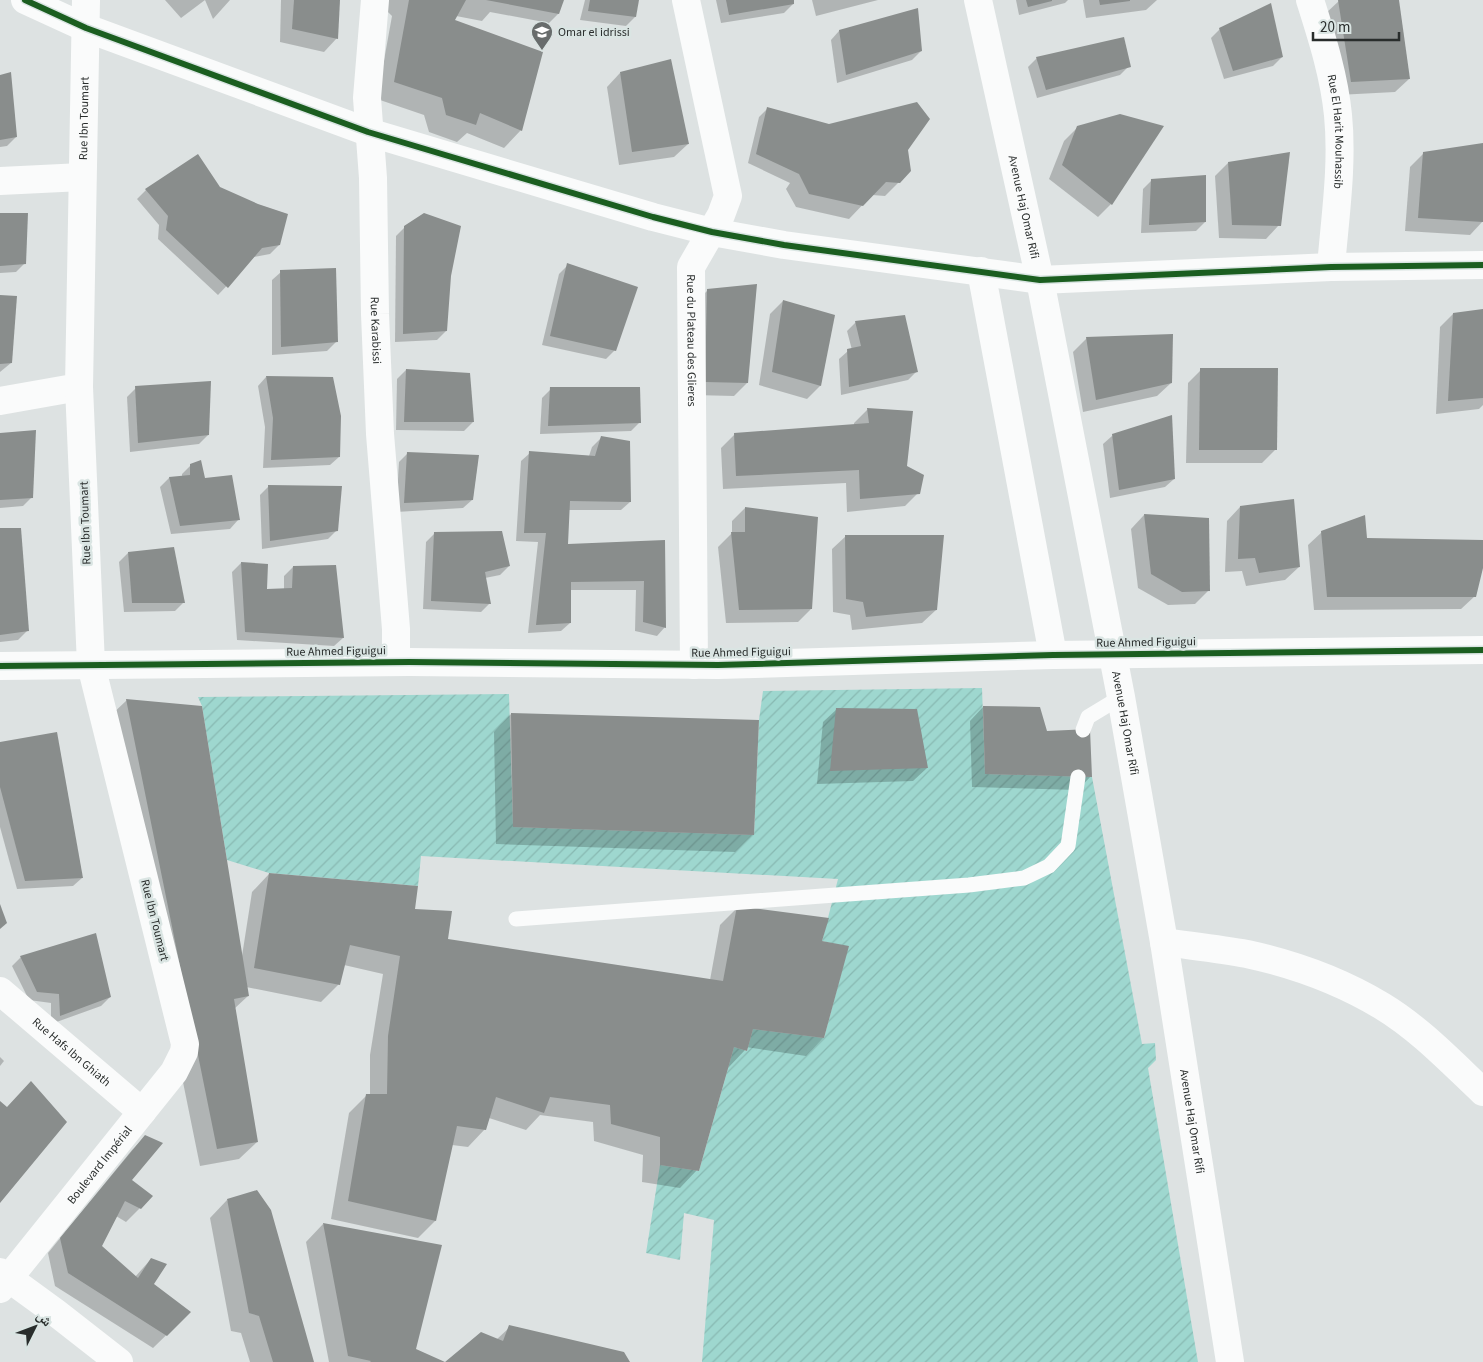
<svg xmlns="http://www.w3.org/2000/svg" width="1483" height="1362" font-family="'Source Sans 3','Noto Naskh Arabic',sans-serif">
<style>
.garden{fill:url(#garden-furrows)}
.shadow{fill:#0003}
.building{fill:#898d8c}
.lines{fill:none;stroke-linecap:round;stroke-linejoin:round}
.service{stroke:#fafbfb;stroke-width:15}
.minor{stroke:#fafbfb;stroke-width:28}
.tertiary{stroke:#fafbfb;stroke-width:28}
.cycleway-casing{stroke:#dae5e3;stroke-width:9}
.cycleway{stroke:#1b5e20;stroke-width:6}
.labels{text-anchor:middle;stroke-width:5;stroke-linejoin:round;paint-order:stroke}
.poi-label{font-size:12px;fill:#292d2c;stroke:#dae5e3;text-anchor:start}
.street-label{font-size:12px;fill:#292d2c;stroke:#dae5e3}
</style>
<defs>
<pattern id="garden-furrows" width="10" height="10" patternUnits="userSpaceOnUse" patternTransform="scale(1.25)"><rect width="10" height="10" fill="#9ed7cf"/><path d="M-1 1l2-2M0 10L10 0M9 11l2-2" fill="none" stroke="#88b9b2"/></pattern>
</defs>
<rect width="100%" height="100%" fill="#dde2e2"/>
<!-- garden -->
<path class="garden" d="M982 688 985 774 1092 777 1142 1044 1155 1043 1156 1060 1148 1068 1198 1362H702L714 1220 684 1213 680 1260 646 1253 660 1165 699 1171 734 1047 747 1051 753 1029 824 1038 848 947 822 941 838 879 421 856 418 886 269 873 227 860 202 706 198 697 509 694 513 827 754 835 759 720 763 691Z"/>
<!-- shadow -->
<g class="shadow">
<path d="M165 0H230L213 19 205 0 181 18Z"/>
<path d="M281 0H339L337 38 324 52 280 42Z"/>
<path d="M383 0H563L558 14 549 23 490 12 482 21 456 16 453 21 521 130 504 148 467 133 457 142 429 132 424 115 377 99 392 16 381 5Z"/>
<path d="M585 0H638L635 17 626 26 580 20Z"/>
<path d="M716 0H792L793 4 784 13 721 23Z"/>
<path d="M812 0H878L816 16Z"/>
<path d="M1016 0H1068L1065 3 1019 15Z"/>
<path d="M1083 0H1157L1146 10 1086 18Z"/>
<path d="M1340 0H1398L1409 79 1395 92 1338 95 1325 14Z"/>
<path d="M1220 29 1282 57 1273 66 1224 79 1211 38Z"/>
<path d="M839 31 921 51 912 60 837 83 831 40Z"/>
<path d="M1037 58 1129 66 1120 75 1037 98 1028 67Z"/>
<path d="M620 73 688 144 674 157 619 165 607 87Z"/>
<path d="M0 76 16 137 7 146 0 147Z"/>
<path d="M768 108 907 150 910 171 885 196 872 195 849 219 796 207 786 189 790 183 748 163 759 117Z"/>
<path d="M1077 128 1111 204 1098 217 1049 179 1064 141Z"/>
<path d="M1424 153 1483 221 1470 235 1405 231 1410 167Z"/>
<path d="M198 156 219 188 279 245 270 254 254 257 218 295 158 239 159 225 137 199 146 190Z"/>
<path d="M1228 163 1279 225 1266 239 1219 238 1215 176Z"/>
<path d="M1152 180 1205 222 1196 231 1141 233 1143 189Z"/>
<path d="M0 214 25 263 16 272 0 273Z"/>
<path d="M405 227 450 276 446 331 437 340 395 342 396 236Z"/>
<path d="M568 265 615 350 606 359 542 345 559 274Z"/>
<path d="M281 272 336 342 327 351 272 355V280Z"/>
<path d="M708 290 747 383 734 396 693 395 695 303Z"/>
<path d="M0 297 11 363 0 372Z"/>
<path d="M783 301 834 316 820 386 807 399 759 385 770 314Z"/>
<path d="M1483 310V405L1479 409 1436 414 1440 327 1453 314Z"/>
<path d="M856 322 917 371 908 380 841 395 839 359 848 351 852 350 847 331Z"/>
<path d="M1087 338 1171 383 1157 396 1083 412 1073 352Z"/>
<path d="M406 370 473 422 464 431 396 430 397 379Z"/>
<path d="M1201 370 1276 449 1262 463H1186L1188 383Z"/>
<path d="M266 377 339 457 330 465 263 468 265 427 258 386Z"/>
<path d="M136 388 208 435 199 444 130 452 127 397Z"/>
<path d="M551 389 640 422 631 431 540 434 542 398Z"/>
<path d="M867 410 912 412 906 466 918 493 905 506 847 512 846 483 723 489 721 448 735 434 854 426V423Z"/>
<path d="M0 434 32 497 23 506 0 508Z"/>
<path d="M1112 436 1174 479 1165 487 1110 498 1103 444Z"/>
<path d="M601 438 630 502 621 510H568L567 545 664 541 665 627 657 636 635 631 636 590H570V623L561 631 528 633 538 542 516 541 521 461 530 453 589 456 592 447Z"/>
<path d="M408 453 472 500 463 508 396 512 399 462Z"/>
<path d="M191 465 238 520 230 529 171 534 160 487 169 478 182 477V474Z"/>
<path d="M269 486 337 530 328 539 262 549 260 495Z"/>
<path d="M1240 507 1299 567 1285 580 1246 586 1242 571 1225 572 1227 521Z"/>
<path d="M745 508 811 609 798 622 726 623 718 547 732 533V521Z"/>
<path d="M1144 515 1208 519V591L1195 604 1168 605 1138 588 1131 529Z"/>
<path d="M0 529 27 631 18 640 0 642Z"/>
<path d="M1322 532 1366 540 1483 541V563L1475 596 1461 609 1314 610 1308 545Z"/>
<path d="M435 533 509 566 500 575 485 578 490 603 481 612 423 609 426 542Z"/>
<path d="M846 536 936 610 922 623 852 630 850 615 833 612 832 549Z"/>
<path d="M128 553 183 603 175 611 124 612 119 562Z"/>
<path d="M241 563 267 565 266 590H284V576L293 567 343 638 334 646 237 640 232 572Z"/>
<path d="M127 700 242 956 252 892 269 874 413 910 447 940 710 980 720 925 738 907 821 942 823 1038 806 1056 746 1047 745 1050 728 1068 697 1170 680 1188 642 1182 643 1155 594 1141 593 1122 540 1115 526 1130 489 1118 485 1129 468 1147 452 1145 435 1221 418 1238 331 1219 349 1113 367 1095H370V1055L383 974 344 965 339 984 321 1002 246 987 248 996 234 1009 257 1142 239 1159 200 1166 109 717Z"/>
<path d="M983 707 1039 708 1046 733 1091 776 1078 790 972 787 970 721Z"/>
<path d="M837 709 927 768 913 781 817 784 823 722Z"/>
<path d="M511 714 753 834 735 852 496 844 494 732Z"/>
<path d="M0 744 82 878 73 886 17 889 0 827Z"/>
<path d="M21 957 110 997 101 1006 51 1024V1003L29 1000 12 966Z"/>
<path d="M0 1057 4 1061 0 1066Z"/>
<path d="M145 1137 130 1180 152 1196 126 1222 116 1216 101 1246 135 1277 151 1259 152 1284 189 1313 153 1348 55 1286 48 1253 132 1150Z"/>
<path d="M227 1200 313 1362H250L241 1333 231 1331 210 1218Z"/>
<path d="M323 1224 414 1349 443 1362H329L306 1242Z"/>
<path d="M510 1327 629 1362H446L496 1340Z"/>
</g>
<!-- building -->
<g class="building">
<path d="M294 0H340L338 39 292 29Z"/>
<path d="M409 0H466L455 20 543 52 522 131 480 113 476 125 446 115 442 98 394 82Z"/>
<path d="M486 0H564L559 14Z"/>
<path d="M590 0H639L636 17 588 11Z"/>
<path d="M726 0H794V4L729 15Z"/>
<path d="M1026 0H1052V1L1028 7Z"/>
<path d="M1099 0H1130V1L1100 5Z"/>
<path d="M1338 0H1399L1410 79 1351 82Z"/>
<path d="M1271 3 1283 57 1233 71 1219 28Z"/>
<path d="M918 8 922 51 846 75 839 30Z"/>
<path d="M1124 37 1131 67 1046 90 1036 57Z"/>
<path d="M671 59 689 144 632 152 620 72Z"/>
<path d="M11 72 17 137 0 140V75Z"/>
<path d="M917 102 930 119 908 150 911 171 900 183 886 182 863 206 809 194 799 174 756 154 767 107 829 124Z"/>
<path d="M1120 114 1164 126 1112 205 1062 165 1077 126Z"/>
<path d="M1483 143V222L1418 218 1423 152Z"/>
<path d="M1290 152 1281 226 1232 225 1228 162Z"/>
<path d="M198 154 220 187 258 204 288 214 280 245 262 248 228 288 166 230 168 216 145 189Z"/>
<path d="M1206 175V222L1149 225 1151 179Z"/>
<path d="M0 213H28L26 264 0 266Z"/>
<path d="M424 213 461 226 451 276 447 331 403 334 404 226Z"/>
<path d="M567 263 638 287 616 351 550 336Z"/>
<path d="M336 268 338 342 281 347 280 270Z"/>
<path d="M757 284 748 383 705 382 707 289Z"/>
<path d="M0 295 17 296 12 363 0 364Z"/>
<path d="M783 300 835 315 821 386 772 372Z"/>
<path d="M1483 309V398L1448 401 1453 313Z"/>
<path d="M905 315 918 372 849 387 847 349 861 346 855 321Z"/>
<path d="M1173 334 1172 383 1096 400 1086 337Z"/>
<path d="M1200 368H1278L1277 450H1199Z"/>
<path d="M406 369 470 373 474 422H404Z"/>
<path d="M266 376 333 377 341 416 340 457 271 460 273 418Z"/>
<path d="M211 381 209 435 138 443 135 386Z"/>
<path d="M550 387H640L641 423 548 426Z"/>
<path d="M867 408 913 411 907 466 924 475 920 494 860 499 859 470 736 476 734 433 869 423Z"/>
<path d="M1172 415 1175 479 1119 490 1112 434Z"/>
<path d="M36 430 33 498 0 500V433Z"/>
<path d="M601 436 630 441 631 502 570 501 568 544 665 540 666 628 643 622 644 581 571 582V623L536 625 546 533H524L529 451 595 456Z"/>
<path d="M407 452 479 455 473 500 404 503Z"/>
<path d="M201 460 205 478 232 475 240 520 180 526 169 477 190 475V464Z"/>
<path d="M268 485 342 486 338 531 270 541Z"/>
<path d="M1294 499 1300 567 1259 573 1255 558 1238 559 1240 506Z"/>
<path d="M745 507 818 517 812 609 739 610 731 532H745Z"/>
<path d="M1144 514 1209 518 1210 591 1182 592 1151 574Z"/>
<path d="M1365 515 1367 538 1483 540V568L1476 597H1327L1321 531Z"/>
<path d="M0 528H21L29 631 0 635Z"/>
<path d="M502 531 510 566 485 572 491 604 431 601 434 532Z"/>
<path d="M845 535H944L937 610 866 617 863 602 846 599Z"/>
<path d="M174 547 185 603H132L128 552Z"/>
<path d="M241 562 268 564 267 589 292 588 293 566 336 565 344 638 245 632Z"/>
<path d="M126 699 202 706 249 996 234 999 258 1142 217 1149Z"/>
<path d="M983 706 1040 707 1047 731 1090 729 1092 777 985 774Z"/>
<path d="M836 708 917 709 928 768 830 771Z"/>
<path d="M511 713 759 720 754 835 513 827Z"/>
<path d="M57 732 83 878 25 881 0 787V742Z"/>
<path d="M269 873 418 886 415 909 452 911 448 939 723 981 737 906 829 918 822 941 849 946 824 1038 753 1029 747 1051 734 1047 699 1171 660 1165V1137L611 1124 610 1105 550 1097 544 1113 496 1097 486 1130 457 1126 436 1221 348 1201 366 1094H387L388 1036 400 956 350 945 340 985 254 968Z"/>
<path d="M0 904 7 923 0 929Z"/>
<path d="M96 933 111 997 60 1016 59 994 37 992 20 956Z"/>
<path d="M31 1081 67 1122 0 1203V1101L7 1107Z"/>
<path d="M145 1135 163 1143 132 1180 153 1196 141 1209 125 1201 102 1246 138 1278 151 1258 167 1264 154 1284 191 1312 167 1336 68 1273 60 1238Z"/>
<path d="M257 1190 271 1210 314 1362H273L259 1316 249 1313 227 1199Z"/>
<path d="M323 1223 442 1245 416 1349 445 1362 481 1332 503 1341 509 1325 624 1352 630 1362H370L371 1361 348 1356Z"/>
</g>
<g class="lines">
<!-- service -->
<g class="service">
<path d="M1083 730 1088 717 1121 697"/>
<path d="M516 919 969 885 1024 878 1049 866 1068 846 1078 777"/>
</g>
<!-- minor -->
<g class="minor">
<path id="s1" d="M375 0 367 98 373 178 375 314 380 434 396 629V662"/>
<path id="s2" d="M686 0 728 196 721 215 691 267 694 665"/>
<path id="s3" d="M1310 0C1322 38 1334 75 1338 115 1343 165 1335 217 1331 267"/>
<path d="M0 181 82 177"/>
<path d="M981 271 1053 655"/>
<path d="M0 401 79 387"/>
<path d="M0 666 409 662 718 665 1053 655 1483 650"/>
<path d="M1164 942C1192 946 1220 949 1247 954 1293 964 1342 982 1382 1006 1420 1029 1451 1062 1483 1092"/>
<path id="s4" d="M0 991 142 1112"/>
<path d="M0 1272 55 1312 119 1362"/>
<path id="s5" d="M0 1289 174 1072 184 1052 185 1044 91 665 79 387 86 0"/>
</g>
<!-- tertiary -->
<g class="tertiary">
<path d="M25 0 86 28 368 132 653 217 712 232 784 245 1040 280 1331 267 1483 265"/>
<path id="s6" d="M978 0 1040 280 1121 697 1164 942 1230 1362"/>
</g>
<!-- cycleway casing -->
<g class="cycleway-casing">
<g id="cycleway">
<path d="M25 0 86 28 368 132 653 217 712 232 784 245 1040 280 1331 267 1483 265"/>
<path d="M0 666 409 662 718 665 1053 655 1483 650"/>
</g>
</g>
<!-- cycleway -->
<use href="#cycleway" class="cycleway"/>
</g>
<!-- icons -->
<defs>
<g id="school-pin" transform="scale(1.125)"><path d="M0 17L-7.5 6A9.5 9.5 0 1 1 7.5 6Z" fill="#686c6c" stroke="#dae5e3"/><path d="M0-5L7-2L0 1L-7-2ZM-4 1L0 2.5L4 1V4Q0 6-4 4Z" fill="#fff"/></g>
</defs>
<g fill-rule="evenodd">
<use href="#school-pin" x="542" y="32"/>
</g>
<g class="labels">
<!-- poi labels -->
<g class="poi-label">
<text x="558" y="36">Omar el idrissi</text>
</g>
<!-- street labels -->
<g class="street-label">
<text dy="4" stroke="none"><textPath href="#s5" startOffset="1246">Rue Ibn Toumart</textPath></text>
<text dy="4" stroke="none"><textPath href="#s3" startOffset="135">Rue El Harit Mouhassib</textPath></text>
<text dy="4" stroke="none"><textPath href="#s6" startOffset="212">Avenue Haj Omar Rifi</textPath></text>
<text dy="4" stroke="none"><textPath href="#s1" startOffset="331">Rue Karabissi</textPath></text>
<text dy="4" stroke="none"><textPath href="#s2" startOffset="354">Rue du Plateau des Glieres</textPath></text>
<text transform="translate(85 523) rotate(-92)" y="4">Rue Ibn Toumart</text>
<text transform="translate(1146 642) rotate(-1)" y="4">Rue Ahmed Figuigui</text>
<text transform="translate(336 651) rotate(-1)" y="4">Rue Ahmed Figuigui</text>
<text transform="translate(741 652) rotate(-1)" y="4">Rue Ahmed Figuigui</text>
<text dy="4" stroke="none"><textPath href="#s6" startOffset="738">Avenue Haj Omar Rifi</textPath></text>
<text transform="translate(155 920) rotate(76)" y="4">Rue Ibn Toumart</text>
<text dy="4" stroke="none"><textPath href="#s4" startOffset="94">Rue Hafs Ibn Ghiath</textPath></text>
<text dy="4" stroke="none"><textPath href="#s6" startOffset="1142">Avenue Haj Omar Rifi</textPath></text>
<text dy="4" stroke="none"><textPath href="#s5" startOffset="159">Boulevard Impérial</textPath></text>
</g>
</g>
<!-- north arrow -->
<g transform="translate(35 1327) rotate(48)" stroke="#dae5e3" stroke-width="4" paint-order="stroke">
<path d="M0-4L9 19L0 12L-9 19Z" fill="#292d2c"/>
<text y="-8" font-size="14" font-weight="bold" text-anchor="middle" fill="#292d2c">ش</text>
</g>
<!-- scale -->
<path d="M1313 32v8h86v-8" fill="none" stroke="#292d2c" stroke-width="2.5"/>
<text x="1320" y="32" font-size="15" fill="#292d2c" stroke="#dae5e3" stroke-width="4" paint-order="stroke">20 m</text>
</svg>
